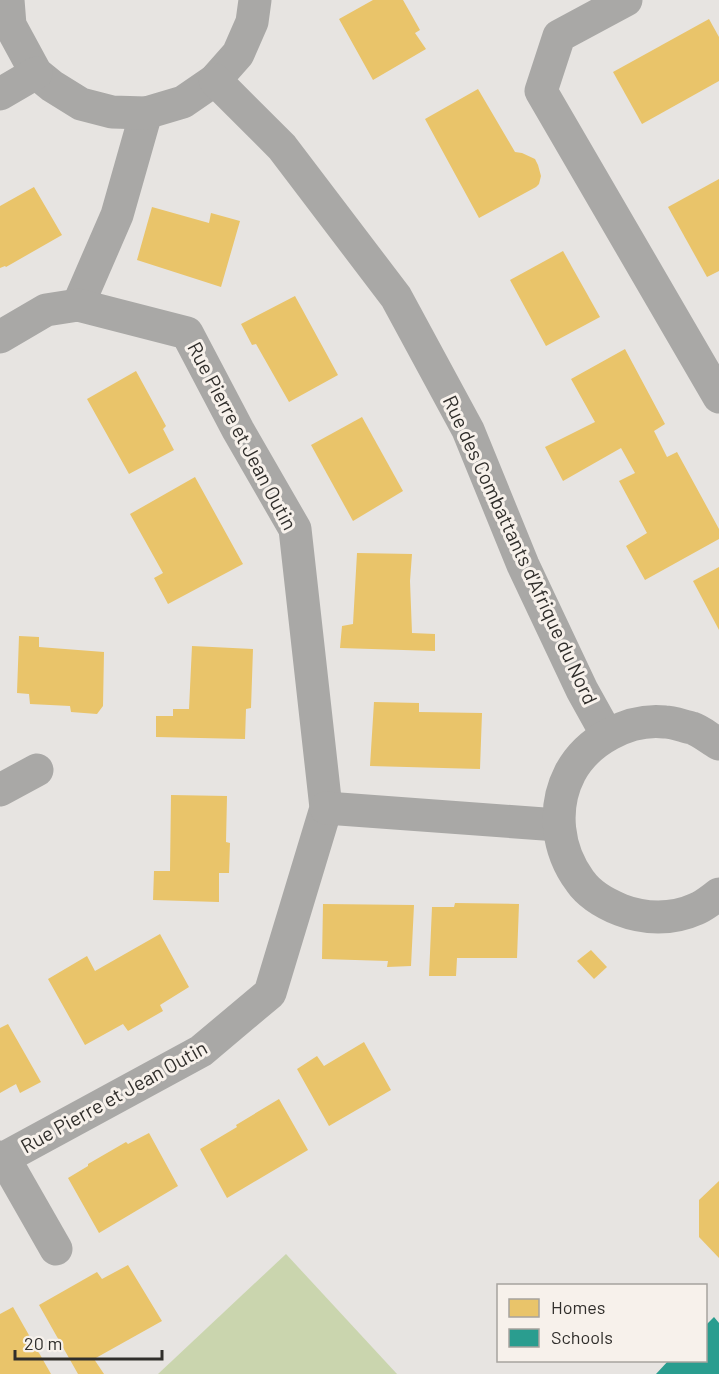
<svg xmlns="http://www.w3.org/2000/svg" width="719" height="1374" font-family="Barlow,sans-serif">
<style>
.green{fill:#cad5ae}
.homes{fill:#e9c46a}
.schools{fill:#2a9d8f}
.lines{fill:none;stroke-linecap:round;stroke-linejoin:round}
.pedestrian{stroke:#a9a8a6;stroke-width:33}
.minor{stroke:#a9a8a6;stroke-width:33}
.tertiary{stroke:#a9a8a6;stroke-width:33}
.labels{text-anchor:middle;stroke-width:6;stroke-linejoin:round;paint-order:stroke}
.street-label{font-size:20px;fill:#302e2b;stroke:#f7f1eb}
</style>
<rect width="100%" height="100%" fill="#e7e4e1"/>
<!-- green -->
<path class="green" d="M286 1254 397 1374H158Z"/>
<!-- homes -->
<g class="homes">
<path d="M373 0H403L420 30 415 33 426 49 373 80 339 19Z"/>
<path d="M709 19 719 37V81L642 124 613 72Z"/>
<path d="M478 89 515 152 522 153 535 159 538 165 541 176 539 184 536 187 479 218 425 119Z"/>
<path d="M719 179V271L707 277 668 207Z"/>
<path d="M34 187 62 235 6 267 5 266 0 268V206Z"/>
<path d="M152 207 209 223 211 213 240 221 221 287 137 260Z"/>
<path d="M563 251 600 317 546 346 510 280Z"/>
<path d="M295 296 338 375 289 402 256 344 252 345 241 324Z"/>
<path d="M625 349 665 424 654 431 667 457 677 452 719 529V539L645 580 626 546 647 533 619 481 635 473 621 448 563 481 545 447 595 422 571 379Z"/>
<path d="M136 371 166 426 163 429 174 450 129 474 87 399Z"/>
<path d="M362 417 403 491 353 521 311 445Z"/>
<path d="M195 477 243 564 168 604 154 578 163 573 130 514Z"/>
<path d="M357 553 412 554 410 581 412 633 435 634V651L340 648 342 626 353 624Z"/>
<path d="M719 567V630L693 581Z"/>
<path d="M19 636 39 637V647L104 652 103 706 97 714 71 712 70 706 30 704 29 694 17 693Z"/>
<path d="M192 646 253 649 251 708 246 709 245 739 156 737V716H173V709H189Z"/>
<path d="M374 702 419 703V712L482 713 480 769 370 766Z"/>
<path d="M171 795 227 796 226 842 230 843 229 873H219V902L153 900 154 871H170Z"/>
<path d="M455 903 519 904 517 958H457L456 976H429L432 907H454Z"/>
<path d="M323 904 414 905 411 966 387 967 388 961 322 959Z"/>
<path d="M160 934 189 987 160 1005 163 1011 128 1031 123 1024 85 1045 48 979 87 956 95 971Z"/>
<path d="M591 950 607 967 594 979 577 961Z"/>
<path d="M8 1024 41 1082 20 1093 16 1084 0 1093V1028Z"/>
<path d="M364 1042 391 1090 329 1126 297 1069 317 1056 324 1066Z"/>
<path d="M279 1099 308 1150 227 1198 200 1149 237 1127 236 1125Z"/>
<path d="M149 1133 178 1186 99 1233 68 1178 88 1166V1164L126 1142 128 1144Z"/>
<path d="M719 1181V1258L699 1237V1200Z"/>
<path d="M128 1265 162 1321 94 1359 104 1374H78L39 1305 97 1272 102 1279Z"/>
<path d="M13 1307 51 1374H0V1314Z"/>
</g>
<!-- schools -->
<path class="schools" d="M714 1317 719 1323V1374H656L669 1360H706V1325Z"/>
<g class="lines">
<!-- pedestrian -->
<path class="pedestrian" d="M78 305 117 215 146 113"/>
<!-- minor -->
<g class="minor">
<path d="M626 0 559 36 541 91 719 397"/>
<path d="M0 337 46 310 78 305 187 333 238 430 295 529 326 808 270 993 201 1051 4 1158 0 1157"/>
<path d="M0 790 37 770"/>
<path d="M326 808 558 825"/>
<path d="M4 1158 56 1249"/>
</g>
<!-- tertiary -->
<g class="tertiary">
<path d="M8 0 10 25 36 73 52 86 81 104 112 112 146 113 183 102 215 80 238 54 252 22 255 0"/>
<path d="M215 80 282 147 396 297 468 430 523 565 582 690 607 735"/>
<path d="M0 94 36 73"/>
<path d="M719 744C710 739 701 731 692 728 683 726 673 722 665 722 628 718 587 741 570 773 552 808 557 850 580 881 589 894 606 904 621 910 644 919 672 920 696 909 704 906 712 899 719 894"/>
</g>
</g>
<g class="labels">
<!-- street labels -->
<g class="street-label">
<text transform="translate(242 436) rotate(62)" y="7">Rue Pierre et Jean Outin</text>
<text transform="translate(520 550) rotate(65)" y="7">Rue des Combattants d'Afrique du Nord</text>
<text transform="translate(114 1097) rotate(-29)" y="7">Rue Pierre et Jean Outin</text>
</g>
</g>
<!-- legend -->
<rect x="497" y="1284" width="210" height="78" fill="#f7f1eb" stroke="#a7a39e" stroke-width="1.5"/>
<rect x="509" y="1299" width="30" height="18" fill="#e9c46a" stroke="#a7a39e" stroke-width="1.5"/>
<text x="551" y="1314" font-size="18" fill="#302e2b">Homes</text>
<rect x="509" y="1329" width="30" height="18" fill="#2a9d8f" stroke="#a7a39e" stroke-width="1.5"/>
<text x="551" y="1344" font-size="18" fill="#302e2b">Schools</text>
<!-- scale -->
<path d="M15 1350v9h147v-9" fill="none" stroke="#302e2b" stroke-width="3"/>
<text x="24" y="1350" font-size="18" fill="#302e2b" stroke="#f7f1eb" stroke-width="4.5" paint-order="stroke">20 m</text>
</svg>
